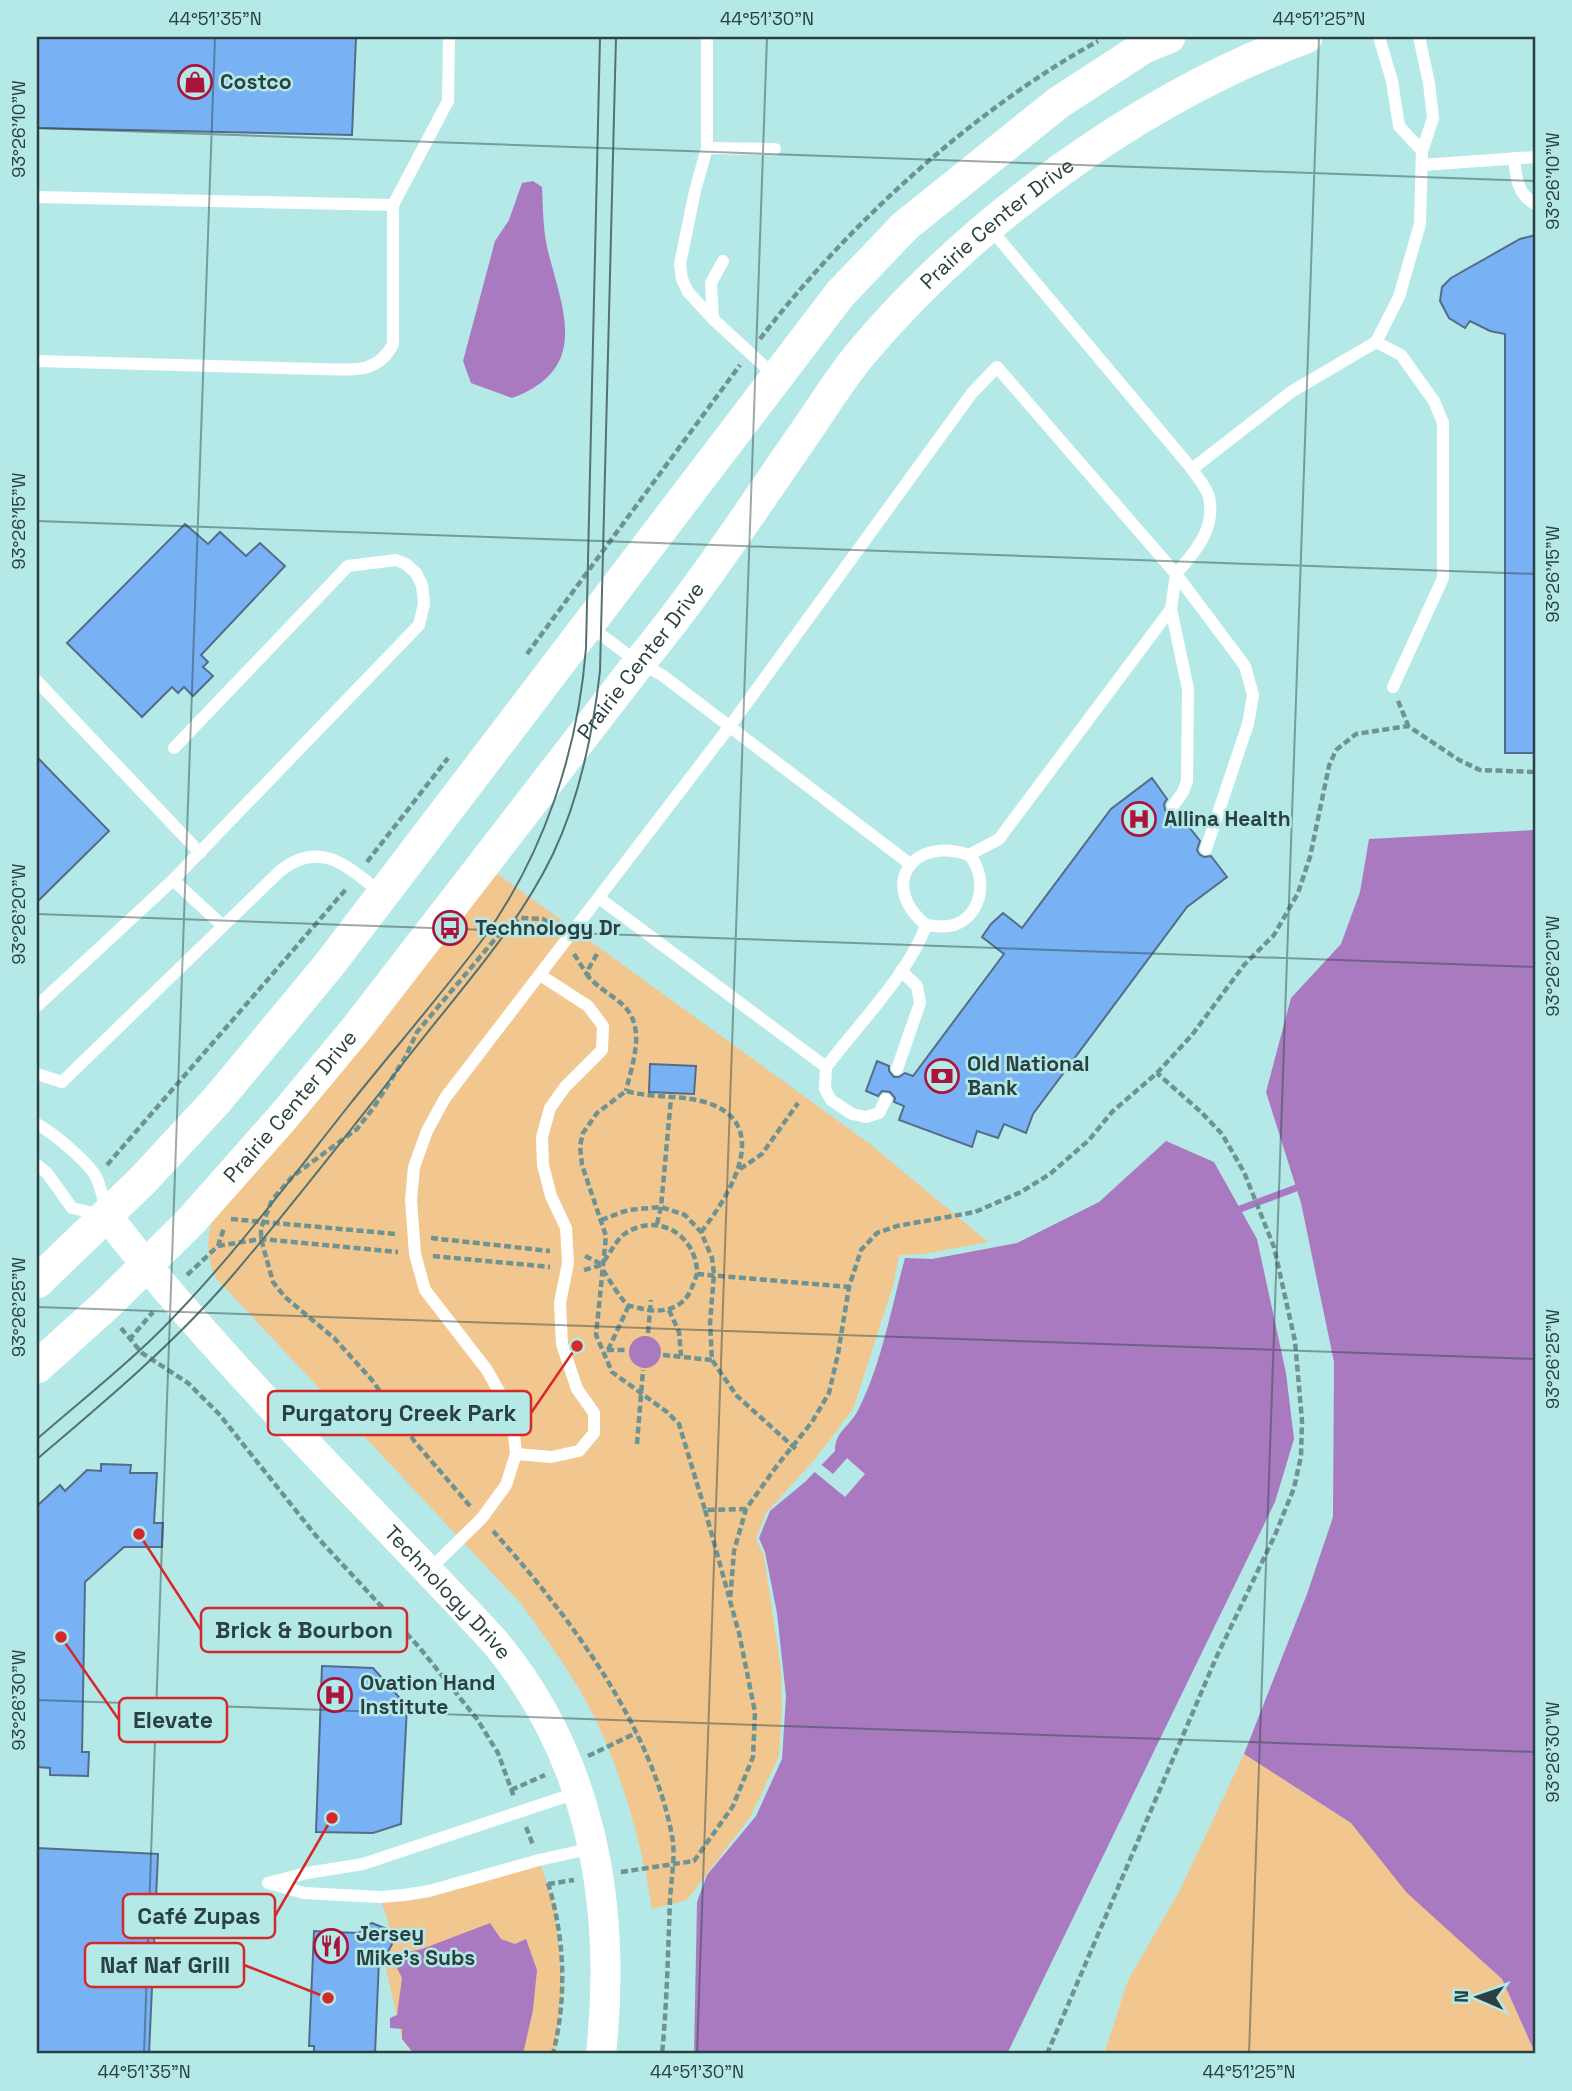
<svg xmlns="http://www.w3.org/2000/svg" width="1572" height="2091" font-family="'Space Grotesk',sans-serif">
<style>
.green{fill:#f1c78f}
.water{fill:#aa7ac1}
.pier{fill:#b4e9e8}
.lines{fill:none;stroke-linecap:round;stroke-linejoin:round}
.stream{stroke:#aa7ac1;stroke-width:7}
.building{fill:#79b1f5;stroke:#556c89;stroke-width:2}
.path{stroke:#6f9393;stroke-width:4.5;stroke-dasharray:7 3.5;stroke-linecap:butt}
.service{stroke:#fff;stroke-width:12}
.tertiary{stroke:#fff;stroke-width:30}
.secondary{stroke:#fff;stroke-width:33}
.tram{stroke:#537271;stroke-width:2}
.ticks{fill:none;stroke:#2b4040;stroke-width:2;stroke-opacity:0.45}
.labels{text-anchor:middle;stroke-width:5;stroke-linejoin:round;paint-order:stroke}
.poi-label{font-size:21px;font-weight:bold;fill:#2b4040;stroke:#b4e9e8;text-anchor:start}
.street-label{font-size:21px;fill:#2b4040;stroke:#b4e9e8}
.leader{fill:none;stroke:#d62828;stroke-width:2.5}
.callout-dot{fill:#d62828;stroke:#b4e9e8;stroke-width:2.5}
.callout{fill:#b4e9e8;stroke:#d62828;stroke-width:2.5}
.callout-label{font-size:23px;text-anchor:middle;font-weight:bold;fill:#2b4040}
.neatline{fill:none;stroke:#2b4040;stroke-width:2.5}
.ticks-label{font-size:18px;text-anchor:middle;fill:#2b4040}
</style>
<rect width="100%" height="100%" fill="#b4e9e8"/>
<!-- green -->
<g class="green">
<path d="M495 872 870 1144 988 1242 924 1254 899 1255 894 1283 853 1409 816 1458 766 1513 756 1539 764 1556 781 1670 782 1709 779 1756 751 1816 687 1900 652 1909C643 1851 627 1793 604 1738 584 1690 552 1647 522 1605L214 1276C208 1256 206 1243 211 1223Z"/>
<path d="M1244 1754 1351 1823 1502 1979 1535 2054H1104L1128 1980 1180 1890Z"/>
<path d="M539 1860 555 1907 563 1986 555 2054H414L402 2039 383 1956C399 1942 385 1914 380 1897Z"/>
</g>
<!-- water -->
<g class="water">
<path d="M533 181 542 187C543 207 543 228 547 247 562 309 592 368 512 398L471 383 463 361 495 241 509 220 522 183Z"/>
<path d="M1535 830V2053L1502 1979 1407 1893 1351 1823 1244 1754 1307 1594 1333 1517 1334 1362 1301 1203 1266 1092 1291 998 1341 944 1360 892 1369 839Z"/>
<path d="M1166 1141 1214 1162 1257 1239 1286 1373 1294 1439 1275 1502 1007 2054H694L697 1902 707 1875 756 1816 782 1759 786 1696 777 1613 765 1552 759 1538 770 1511 806 1481 835 1451C835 1433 847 1428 856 1414 881 1368 891 1308 905 1258L932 1259 1017 1243 1099 1202Z"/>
<circle cx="645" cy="1352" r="16"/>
<path d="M490 1923 501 1939 515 1944 526 1939 537 1970 533 2010 523 2054H414L402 2039V2029L390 2028V2018L397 2015 402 1978 394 1962 403 1953 422 1949Z"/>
</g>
<!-- pier -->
<path class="pier" d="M847 1458 865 1474 845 1497 811 1469 818 1462 833 1474Z"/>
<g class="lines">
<!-- stream -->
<path class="stream" d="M1240 1209 1296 1188"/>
</g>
<!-- building -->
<g class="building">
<path d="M37 37H356L352 135 37 128Z"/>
<path d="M1535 235V753H1505V334L1490 331 1470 321 1465 328 1449 318 1440 301 1442 287 1451 278 1520 239Z"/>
<path d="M185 524 208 544 220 532 246 556 260 543 285 566 201 655 208 662 203 667 213 676 193 696 184 687 178 693 172 687 142 717 67 643Z"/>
<path d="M37 757 109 831 37 902Z"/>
<path d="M1152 778 1167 799 1164 804 1165 810 1171 815 1178 813 1200 841 1197 850 1199 854 1204 857 1211 856 1227 877 1187 907 1033 1114 1026 1133 1004 1124 998 1138 977 1131 972 1147 899 1120 904 1106 894 1102 895 1098 890 1092 882 1091 878 1096 866 1091 877 1061 889 1066V1071L894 1077H899L905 1073 913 1076 1004 954 982 937 991 924 1003 913 1022 928 1111 809Z"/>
<path d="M650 1064 696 1066 694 1094 649 1092Z"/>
<path d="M101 1464 131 1465 130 1473H157L154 1523H163L162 1547H124L85 1582 82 1752H89L88 1776 50 1775V1768L37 1767V1506L60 1485 65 1491 87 1470 101 1471Z"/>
<path d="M322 1666 373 1668 407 1706 401 1824 373 1833 316 1832Z"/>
<path d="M37 1848 158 1854 149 2054H37Z"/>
<path d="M372 1923 387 1929 392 1944 388 1952 379 1960 375 2054H314V2046H309L314 1931 358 1933Z"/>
</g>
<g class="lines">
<!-- path -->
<g class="path">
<path d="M760 339C847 225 973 110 1098 41"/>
<path d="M527 654 740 365"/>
<path d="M1398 701 1408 725"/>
<path d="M367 862 448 758"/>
<path d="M574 954 588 976"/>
<path d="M597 954 589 968 588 976C598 988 612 995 623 1005 647 1028 632 1064 626 1091"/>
<path d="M107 1165 347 888"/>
<path d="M740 1169 762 1154 798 1103"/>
<path d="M231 1219 396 1234"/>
<path d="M601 1220 628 1210 661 1207 685 1215 701 1232 712 1258 714 1274 710 1323 712 1360 737 1396 797 1450"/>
<path d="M657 1224 661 1207 671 1098"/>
<path d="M701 1232C731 1194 776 1120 701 1101 677 1095 651 1098 626 1091L597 1113 583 1133 580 1146 582 1165 606 1236 596 1335 612 1372 667 1412 679 1424 705 1510 746 1509"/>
<path d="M431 1238 550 1251"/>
<path d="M218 1246 261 1239 398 1252"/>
<path d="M433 1256 550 1267"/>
<path d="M585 1256 603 1265"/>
<path d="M584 1270 602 1265"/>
<path d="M603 1270C609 1279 621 1300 628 1305 629 1306 638 1308 639 1308 661 1314 684 1310 692 1287 694 1282 697 1277 697 1271 695 1233 655 1211 623 1235 616 1241 610 1253 604 1261"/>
<path d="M697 1274 849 1287"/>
<path d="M187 1275 218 1246 224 1228"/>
<path d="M669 1310 679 1332 681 1356"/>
<path d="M121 1328 142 1353 188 1383 219 1414 317 1537 419 1647 477 1719 498 1753 514 1797"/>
<path d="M648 1333 651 1300"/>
<path d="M129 1340 153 1312"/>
<path d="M607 1350H626"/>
<path d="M608 1350 629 1305"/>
<path d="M663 1355 712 1360"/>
<path d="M637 1444 643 1370"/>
<path d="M470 1506 415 1442 372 1380 334 1338 285 1297 273 1282 261 1239V1228L272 1200 293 1176 357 1129 374 1107 406 1056 417 1032 501 932 520 918 543 919 555 927"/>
<path d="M705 1510 729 1597"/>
<path d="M493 1531C567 1613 651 1724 672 1836 676 1855 671 1880 670 1900 668 1951 667 2003 662 2054"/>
<path d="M588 1756 636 1733"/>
<path d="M511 1790 545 1775"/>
<path d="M526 1827 533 1845"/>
<path d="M621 1872 694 1861 733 1806 753 1757 755 1712 739 1633 730 1601 734 1551 746 1509 776 1467 812 1422 829 1393 838 1354 849 1287 861 1250 877 1233 897 1226 975 1212 1021 1192 1050 1174 1089 1140 1112 1112 1157 1073 1192 1035 1244 965 1274 935 1298 893 1310 857 1329 766 1336 750 1356 734 1408 726 1459 760 1480 770 1535 772"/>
<path d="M548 1883C565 1939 567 1998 553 2054"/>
<path d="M548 1884 574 1880"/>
<path d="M1047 2054 1216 1658 1275 1535 1294 1488 1301 1456 1302 1421 1295 1341 1274 1247 1244 1172 1222 1134 1201 1112 1157 1073"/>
</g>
<!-- service -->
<g class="service">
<path d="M1379 37 1392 81 1399 126 1422 151"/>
<path d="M707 39V148L695 191 680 264 682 279 688 292 713 319"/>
<path d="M707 148 775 149"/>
<path d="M1514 158C1516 177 1517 194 1535 204"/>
<path d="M1422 165 1535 157"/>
<path d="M37 197 393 205"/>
<path d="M989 227 1192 469C1197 477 1207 488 1209 497 1216 529 1195 552 1176 574L1245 666 1253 695 1248 724 1206 849"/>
<path d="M723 261 711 283 713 319 776 377"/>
<path d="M1376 342 1401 355 1434 401 1443 423V578L1393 687"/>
<path d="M37 361 318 369C349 369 377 376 393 344V205L448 101 449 37"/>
<path d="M1192 469 1291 392 1376 342 1399 297 1420 224 1422 151 1433 118 1429 83 1419 37"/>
<path d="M1171 609 1188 689 1187 781 1183 792 1173 806"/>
<path d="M588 625 639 663 662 675 910 864"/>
<path d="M37 681 200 853"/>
<path d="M173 880 223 926"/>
<path d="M926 925C878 886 912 835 969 855"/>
<path d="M37 1006 173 880 419 625 424 604 422 585 416 573 406 564 396 560 348 566 174 748"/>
<path d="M826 1067 825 1089 831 1100 852 1114 866 1117 879 1113 886 1099"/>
<path d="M897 1069 920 1003 917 986 901 971"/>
<path d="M37 1074 62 1082 280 871C321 838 350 868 383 895"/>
<path d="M37 1124C52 1132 90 1163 97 1179 102 1190 104 1204 107 1216L72 1208 47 1173 37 1165"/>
<path d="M516 1454 551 1457 579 1451 594 1433V1413L577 1389 562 1344 560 1303 568 1263 566 1228 551 1196 543 1165 542 1137 550 1108 565 1087 602 1050 603 1026 588 1006 540 975"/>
<path d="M428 1571 482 1518 506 1485 516 1454 512 1415 487 1370 425 1290 415 1254 411 1200 414 1167 427 1131 445 1098 730 726 972 393 997 367 1176 574 1171 609 999 839 969 855C988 876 983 915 954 925 945 928 935 926 926 925 910 972 857 1026 826 1067L599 898"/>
<path d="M271 1882 307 1873 363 1864 579 1792"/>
<path d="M268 1883 304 1893 380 1897 404 1895 429 1891 539 1860 593 1848"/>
</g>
<!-- tertiary -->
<path class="tertiary" id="s1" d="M107 1216C225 1368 365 1501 495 1642 592 1759 617 1906 601 2054"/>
<!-- secondary -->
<g class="secondary">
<path d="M37 1282 143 1180 217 1100 329 965 840 294 905 226 1058 103 1144 47 1169 37"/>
<path id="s2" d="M37 1367 106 1305 191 1221 283 1117 357 1028 639 663C698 592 748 515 800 440 819 413 837 383 858 357 970 222 1141 98 1306 37"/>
</g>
<!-- tram -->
<g class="tram">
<path d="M37 1439C78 1403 122 1369 160 1331 230 1261 289 1181 350 1104 394 1049 441 995 483 939 544 854 578 751 586 648L600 37"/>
<path d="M37 1459C103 1403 169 1348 226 1283 291 1208 351 1129 412 1052 461 989 518 927 553 854 580 797 593 733 600 671L616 37"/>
</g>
</g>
<!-- ticks -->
<path class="ticks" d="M37 128 1535 181M37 521 1535 574M37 914 1535 967M37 1307 1535 1359M37 1700 1535 1752M144 2054 215 37M697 2054 767 37M1249 2054 1319 37"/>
<!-- icons -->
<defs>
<g id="shop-ring" transform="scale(1.75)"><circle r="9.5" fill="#b4e9e8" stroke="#aa143c" stroke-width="1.5"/><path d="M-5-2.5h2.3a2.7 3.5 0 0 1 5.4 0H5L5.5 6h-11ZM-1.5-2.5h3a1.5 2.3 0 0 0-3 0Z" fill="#aa143c"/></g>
<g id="hospital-ring" transform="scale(1.75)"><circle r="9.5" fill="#b4e9e8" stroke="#aa143c" stroke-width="1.5"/><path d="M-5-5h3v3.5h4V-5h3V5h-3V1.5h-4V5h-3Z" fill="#aa143c"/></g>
<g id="bus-ring" transform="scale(1.75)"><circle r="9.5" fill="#b4e9e8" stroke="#aa143c" stroke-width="1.5"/><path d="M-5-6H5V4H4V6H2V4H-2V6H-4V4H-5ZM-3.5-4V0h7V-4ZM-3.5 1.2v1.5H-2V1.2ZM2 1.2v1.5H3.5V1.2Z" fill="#aa143c"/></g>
<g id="bank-ring" transform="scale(1.75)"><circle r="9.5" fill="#b4e9e8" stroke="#aa143c" stroke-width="1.5"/><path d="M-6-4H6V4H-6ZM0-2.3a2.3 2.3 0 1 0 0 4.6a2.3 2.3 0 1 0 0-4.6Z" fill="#aa143c"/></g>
<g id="restaurant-ring" transform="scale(1.75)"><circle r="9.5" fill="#b4e9e8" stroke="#aa143c" stroke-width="1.5"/><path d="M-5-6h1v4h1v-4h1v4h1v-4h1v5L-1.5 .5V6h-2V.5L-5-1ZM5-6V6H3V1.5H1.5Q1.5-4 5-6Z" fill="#aa143c"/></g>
</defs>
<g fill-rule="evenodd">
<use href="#shop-ring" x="195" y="82"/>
<use href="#hospital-ring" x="1139" y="819"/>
<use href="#bus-ring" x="450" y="928"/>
<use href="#bank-ring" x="942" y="1076"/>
<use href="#hospital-ring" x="335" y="1695"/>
<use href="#restaurant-ring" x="331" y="1946"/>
</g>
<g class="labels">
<!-- poi labels -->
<g class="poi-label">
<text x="220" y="89">Costco</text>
<text x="1164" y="826">Allina Health</text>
<text x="475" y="935">Technology Dr</text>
<text x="967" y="1071">Old National<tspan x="967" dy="24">Bank</tspan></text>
<text x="360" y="1690">Ovation Hand<tspan x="360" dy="24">Institute</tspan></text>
<text x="356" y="1941">Jersey<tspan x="356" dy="24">Mike's Subs</tspan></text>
</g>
<!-- street labels -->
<g class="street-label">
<text dy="7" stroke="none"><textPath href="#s2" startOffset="1498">Prairie Center Drive</textPath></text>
<text dy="7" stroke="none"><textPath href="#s2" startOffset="931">Prairie Center Drive</textPath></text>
<text dy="7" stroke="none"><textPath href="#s2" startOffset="364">Prairie Center Drive</textPath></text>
<text dy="7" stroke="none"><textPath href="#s1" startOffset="508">Technology Drive</textPath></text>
</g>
</g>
<!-- callouts -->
<path class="leader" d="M577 1346L531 1413M139 1534L201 1630M61 1637L119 1720M332 1818L275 1916M328 1998L244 1965"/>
<g class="callout-dot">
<circle cx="577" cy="1346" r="7"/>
<circle cx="139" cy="1534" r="7"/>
<circle cx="61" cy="1637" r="7"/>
<circle cx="332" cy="1818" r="7"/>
<circle cx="328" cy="1998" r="7"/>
</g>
<g class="callout">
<rect x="268" y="1391" width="263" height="44" rx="7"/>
<rect x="201" y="1608" width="206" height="44" rx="7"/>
<rect x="119" y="1698" width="108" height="44" rx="7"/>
<rect x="123" y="1894" width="152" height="44" rx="7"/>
<rect x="85" y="1943" width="159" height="44" rx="7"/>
</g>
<g class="callout-label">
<text x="399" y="1421">Purgatory Creek Park</text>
<text x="304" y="1638">Brick &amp; Bourbon</text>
<text x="173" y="1728">Elevate</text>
<text x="199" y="1924">Café Zupas</text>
<text x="165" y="1973">Naf Naf Grill</text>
</g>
<!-- border -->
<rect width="1572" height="2091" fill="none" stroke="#b4e9e8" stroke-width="77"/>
<!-- north arrow -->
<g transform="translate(1478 1997) rotate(272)" stroke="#b4e9e8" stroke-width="5" paint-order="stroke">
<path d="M0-5L12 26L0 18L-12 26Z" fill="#2b4040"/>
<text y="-10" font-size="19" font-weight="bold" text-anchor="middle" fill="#2b4040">N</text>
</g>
<rect x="38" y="38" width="1496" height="2014" class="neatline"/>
<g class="ticks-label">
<text x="215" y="25">44°51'35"N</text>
<text x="767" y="25">44°51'30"N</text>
<text x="1319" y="25">44°51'25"N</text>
<text transform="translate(19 129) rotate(-90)" y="6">93°26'10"W</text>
<text transform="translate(1553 181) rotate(-90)" y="6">93°26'10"W</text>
<text transform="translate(19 521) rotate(-90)" y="6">93°26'15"W</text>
<text transform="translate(1553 574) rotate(-90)" y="6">93°26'15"W</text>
<text transform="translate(19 914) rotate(-90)" y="6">93°26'20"W</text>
<text transform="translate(1553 966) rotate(-90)" y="6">93°26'20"W</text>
<text transform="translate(19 1307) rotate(-90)" y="6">93°26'25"W</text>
<text transform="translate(1553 1359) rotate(-90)" y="6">93°26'25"W</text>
<text transform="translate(19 1700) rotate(-90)" y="6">93°26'30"W</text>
<text transform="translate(1553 1752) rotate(-90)" y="6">93°26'30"W</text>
<text x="144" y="2078">44°51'35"N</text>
<text x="697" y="2078">44°51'30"N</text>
<text x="1249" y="2078">44°51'25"N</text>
</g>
</svg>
